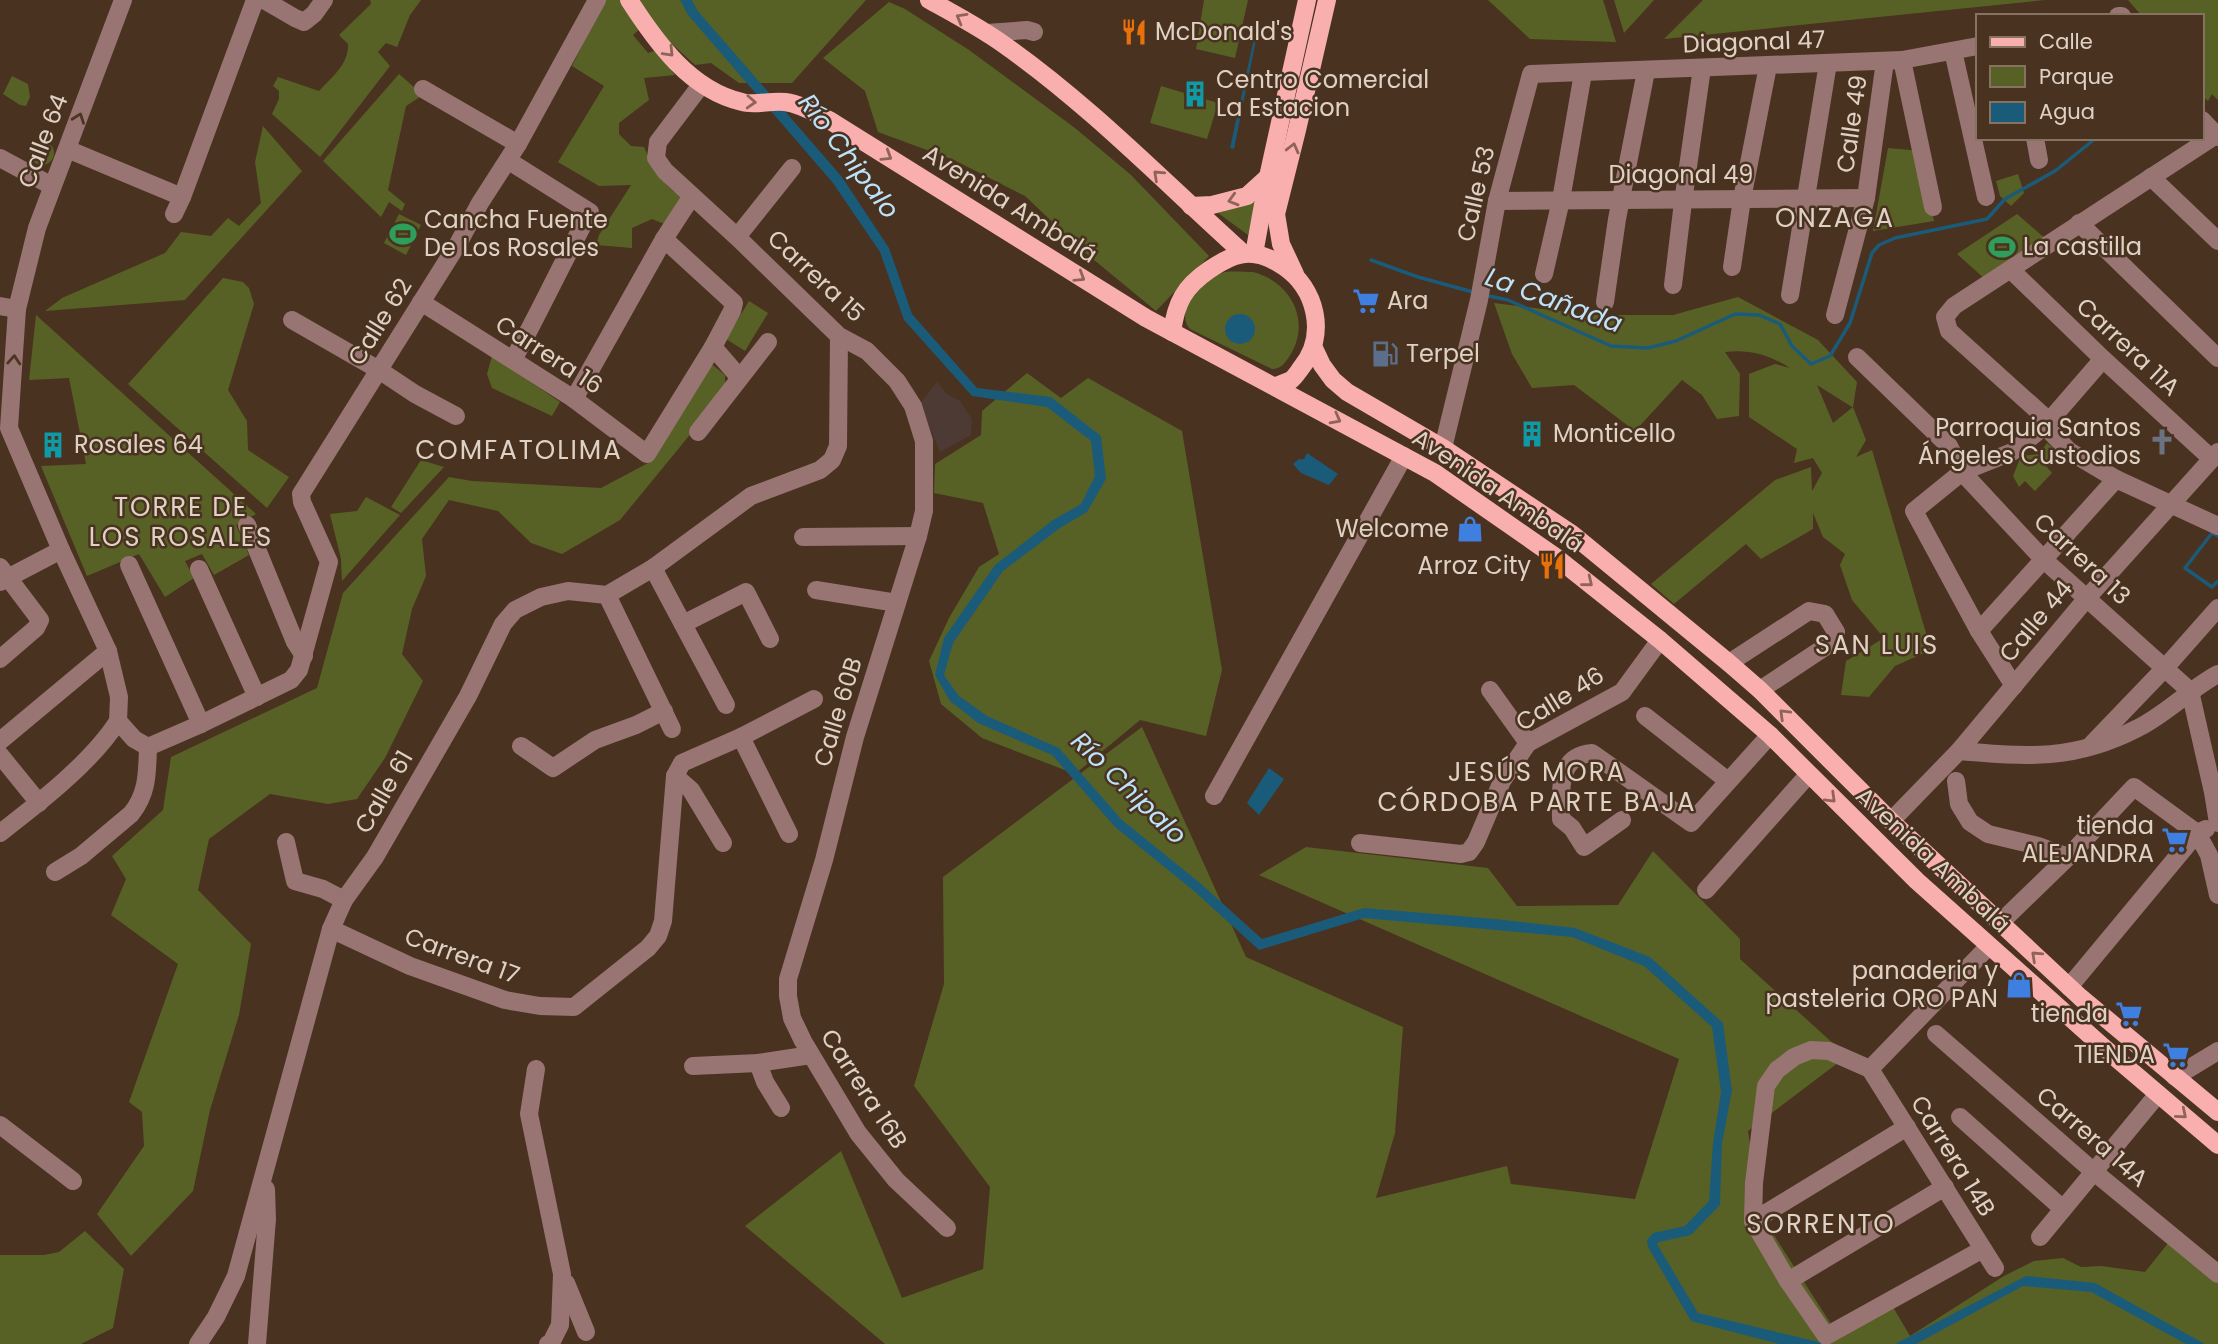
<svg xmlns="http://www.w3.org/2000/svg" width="2218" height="1344" font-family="Poppins,sans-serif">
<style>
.industrial{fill:#4e3a34}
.green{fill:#586125;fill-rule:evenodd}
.water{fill:#1b5b7a}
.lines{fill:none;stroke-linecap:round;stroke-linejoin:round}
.stream{stroke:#1b5b7a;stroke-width:3.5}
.minor{stroke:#987473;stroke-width:18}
.major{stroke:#f8afad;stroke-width:18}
.oneway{stroke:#8f6458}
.oneway2{stroke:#4d3523}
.labels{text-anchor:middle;stroke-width:5;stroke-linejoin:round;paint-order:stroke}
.poi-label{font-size:24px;fill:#e0d1c5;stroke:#49321f;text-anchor:start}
.street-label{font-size:24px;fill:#e0d1c5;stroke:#49321f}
.water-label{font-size:26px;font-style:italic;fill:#bce3fb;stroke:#49321f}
.neighbourhood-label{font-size:26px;letter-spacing:2px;fill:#e0d1c5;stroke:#49321f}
</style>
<rect width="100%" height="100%" fill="#49321f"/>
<!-- industrial -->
<path class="industrial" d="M937 382 947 394 960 401 972 419 971 435 940 452 920 404Z"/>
<!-- green -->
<g class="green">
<path d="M370 0H421L410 15 397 47 386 43 378 52 390 66 320 157 272 114 279 99V91L273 86 278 77 319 91C332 77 349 64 348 44L339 35 371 4Z"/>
<path d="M605 0H623L642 27 633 35 648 53 657 50 675 75 644 78 649 100 619 123V134L631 146 644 147C654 171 662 184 684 199L667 225 652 219 632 228V248L596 245 599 235 631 185 599 186 558 162 604 86 572 66Z"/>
<path d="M636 0H866L792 83H739L711 63 695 65 658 31Z"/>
<path d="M1204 0H1248L1235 58 1196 49Z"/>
<path d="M1488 0H1603L1616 42 1530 39Z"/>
<path d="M1614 0H1654L1624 33Z"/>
<path d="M1703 0H2045L1664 39Z"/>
<path d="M2128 0H2218V100L2212 94 2208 101 2202 95V16H2142Z"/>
<path d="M889 2 905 9 969 50 1075 128 1131 175 1209 256 1156 311 1082 250 1025 196 954 160 878 132 865 91 823 58Z"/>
<path d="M399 74 423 95 406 106 388 190 405 204 402 211 389 202 381 217 323 161Z"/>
<path d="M12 76 28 84 30 97 26 106 20 105 3 94Z"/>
<path d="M1161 86 1218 103 1207 139 1150 123Z"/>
<path d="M263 126 302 171 185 300 45 311 62 298 165 253 181 232 211 236 228 218 239 226 261 203 255 162Z"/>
<circle cx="42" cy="153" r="12"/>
<path d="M1888 148 1921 151 1934 221 1873 231Z"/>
<path d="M2018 174 2024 193 2011 206 2000 196 1996 181Z"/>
<path d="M1256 201 1248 235 1218 213Z"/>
<path d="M399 214 421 225 406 255 384 243Z"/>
<path d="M2017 214 2047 240 1985 279 1957 254Z"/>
<path d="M1253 272C1292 282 1312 323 1289 357 1284 364 1281 369 1272 369L1190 329C1173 310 1205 277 1225 272 1234 271 1244 272 1253 272Z"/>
<path d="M223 278 243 282 249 288 254 304 228 390 247 421 248 450 289 477 267 508 128 384Z"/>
<path d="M1738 297 1818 340 1857 382 1853 407 1866 440 1856 457 1872 450 1931 650 1895 666 1869 697 1841 695 1846 661 1884 638 1852 600 1840 565 1845 554 1823 537 1813 513V529L1761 559 1746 544 1674 604 1651 584 1775 480 1811 467 1812 491 1822 473 1813 458 1794 463 1797 449 1749 417V374L1775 364 1790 368C1770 355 1749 349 1725 352L1740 374 1739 416 1717 419 1702 395 1682 380 1635 431 1574 385 1532 388 1512 354 1494 303 1592 315H1673ZM1817 385 1852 407H1853L1833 423Z"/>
<path d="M749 301 768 313 745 351 726 339Z"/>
<path d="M36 315 256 514 236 525 249 555 214 575 202 554 185 561 194 578 165 597 139 554 87 576 41 466 86 464 69 378 29 380Z"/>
<path d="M492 356 560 402 552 416 492 388 487 374Z"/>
<path d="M709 362 725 375V392L620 520 562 554 531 543 498 511 449 500 422 539 426 576 412 609 402 654 423 681 385 758 357 799 328 804 270 794 209 839 198 890 251 944 239 1015 210 1110 193 1191 131 1256 97 1214 144 1146 142 1112 129 1102 178 964 111 915 126 879 112 856 163 810 171 757 317 688 343 593 449 477 472 481 601 488 650 462Z"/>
<path d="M1027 373 1061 398 1088 378 1182 431 1222 670 1206 736 1140 720 1075 774 982 738 941 704 929 661 949 618 979 567 999 554 983 503 934 493 935 464 981 435 982 411Z"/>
<path d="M2047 443 2057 451 2045 465 2052 473 2035 491 2025 481 2019 487 2013 476 2021 456 2039 454Z"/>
<path d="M421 460 444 467 401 513 391 507Z"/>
<path d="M366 497 400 515 342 581 341 559 330 514 357 511Z"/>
<path d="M1142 727 1246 957 1403 1027 1395 1133 1376 1198 1507 1166 1511 1184 1635 1199 1679 1059 1259 875 1306 847 1488 868 1517 906 1618 905 1653 851 1740 939V959L1847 1056 1748 1131 1761 1215 1831 1324 1893 1307 1910 1336 2004 1276 2034 1261 2063 1258 2081 1267 2101 1266 2145 1272 2173 1237 2218 1274V1344H885L745 1226 841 1151 902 1298 983 1269 990 1187 914 1086 944 984 943 877Z"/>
<path d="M85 1231 124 1269 113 1328 81 1344H0V1255H44L59 1252Z"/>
</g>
<!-- water -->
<g class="water">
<path d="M680 0H692L697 10 842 177 889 248 912 314 977 388 1051 397 1101 436 1106 479 1087 512 1060 528 1003 571 953 643 944 675 958 695 987 716 1059 748 1122 820 1200 883 1262 939 1364 908 1495 919 1575 928 1650 957 1723 1023 1732 1091 1722 1143 1720 1205 1691 1235 1659 1242 1657 1244 1698 1313 1827 1344H1779L1691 1321 1648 1247 1647 1240 1653 1233 1685 1226 1709 1201 1713 1143 1721 1092 1712 1027 1644 966 1572 937 1364 918 1259 950 1194 891 1115 827 1052 755 978 723 950 701 935 675 944 638 995 565 1053 520 1081 504 1095 476 1091 441 1047 407 972 396 904 320 880 252 833 183 688 15Z"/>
<path d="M1258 20H1260L1234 149 1230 148Z"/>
<circle cx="1240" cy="329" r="15"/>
<path d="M1307 453 1338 474 1329 485 1301 473 1293 464 1299 459H1304Z"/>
<path d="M1269 768 1284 779 1259 815 1247 803Z"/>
<path d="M2026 1276 2095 1283 2205 1344H2186L2091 1292 2023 1286 1916 1344H1895Z"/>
</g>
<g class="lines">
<!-- stream -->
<g class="stream">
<path d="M2202 91H2204"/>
<path d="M1371 260 1418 277 1473 292"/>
<path d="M1484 295 1508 300 1611 346 1648 348 1676 341 1735 314 1759 315 1780 324 1792 346 1811 364 1830 356 1850 323 1872 253 1879 245 1895 238 1987 219 2005 199 2055 171 2096 138"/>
<path d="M2218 536 2212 533 2185 568 2212 587 2218 581"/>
</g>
<!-- minor -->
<g class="minor">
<path d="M123 0 37 228 17 309 9 428 61 550 108 651 119 697 118 721 134 739 148 747"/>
<path d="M264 0 295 18 304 22 314 14 324 0"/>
<path d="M2118 16H2122"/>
<path d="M987 33 1027 30 1034 32"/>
<path d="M1953 51 1986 197"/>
<path d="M1902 60 1933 207"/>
<path d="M701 85 658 142 656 158 665 171 737 237 839 336 867 351 897 381 913 406 924 441V511L918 536 855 737 824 860 788 979V996L792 1018 803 1041 858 1133 896 1180 947 1228"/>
<path d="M423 89 518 144"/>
<path d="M2202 120 2218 137"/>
<path d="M2035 138 2039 160"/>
<path d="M67 149 182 197"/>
<path d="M0 158 52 186"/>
<path d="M509 161 590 212C563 261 540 311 513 360"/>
<path d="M2151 177 2218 241"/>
<path d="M1497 201 1866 198"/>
<path d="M174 214 182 197 255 0"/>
<path d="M2079 223 2218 358"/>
<path d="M737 237 792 168"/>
<path d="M1732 267 1742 199 1768 66"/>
<path d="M2011 270 2103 359 2212 459"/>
<path d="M1544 274 1561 200 1583 73"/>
<path d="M1673 285 1683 202 1702 68"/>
<path d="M1790 295 1828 63"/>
<path d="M421 302 574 399 647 454 713 347 732 311 734 303 664 239"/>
<path d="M1605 302 1617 219 1646 71"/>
<path d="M0 306 17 309"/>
<path d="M1835 315 1866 198 1885 61"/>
<path d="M292 320 379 370 415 394 456 416"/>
<path d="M713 347 739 377"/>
<path d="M1857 357 1949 446 1962 472 2043 559 2190 691 2213 792 2218 823"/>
<path d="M574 399 664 239 692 196"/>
<path d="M2049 421 1949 331 1945 317 1954 306 2216 135"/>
<path d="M2045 426 2069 451 2116 479 2218 526"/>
<path d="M698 432 768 342"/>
<path d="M1443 448 1479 300 1497 201 1531 74 1902 60 1978 46"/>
<path d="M247 525 295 642 304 656"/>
<path d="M803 537 918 536"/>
<path d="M129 565 201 724"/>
<path d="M0 567 40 620 36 628 0 659"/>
<path d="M653 568 726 705"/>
<path d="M199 569 257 697"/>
<path d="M0 582 61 550"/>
<path d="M816 590 897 603"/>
<path d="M607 595 672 729"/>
<path d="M683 624 746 592 770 639"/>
<path d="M1979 631 2116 479"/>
<path d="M1729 663 1809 611 1825 614 1836 632 1831 643 1760 690"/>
<path d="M2014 686 1979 631 1914 511 1962 472 2012 452 2045 426 2103 359"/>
<path d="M1490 690 1528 743"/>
<path d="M1645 716 1728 781"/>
<path d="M741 737 789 834"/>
<path d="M0 741 108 651"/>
<path d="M2092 744 2164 669 2218 608"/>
<path d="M521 746 553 768 595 740 636 725 664 711"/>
<path d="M148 747 201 724 291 680 299 670 329 562 302 502 301 494 459 242 480 203 518 144 597 0"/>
<path d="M1959 751C2028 757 2074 761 2138 728 2165 715 2190 689 2218 674"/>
<path d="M0 755 39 803"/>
<path d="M675 776 691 790 723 843"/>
<path d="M1956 781 1959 804 1970 822 1988 834 2038 846 2068 857"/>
<path d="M1214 796 1404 456"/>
<path d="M1622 820 1584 847 1572 828 1561 819C1561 793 1556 756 1592 753L1691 823 1770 735"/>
<path d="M1891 821 1959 751 2087 598 2218 452"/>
<path d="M0 833C39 803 92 762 118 721"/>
<path d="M286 842 295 881 323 889 344 900"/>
<path d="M1360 843 1461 854 1469 852 1476 842 1502 781 1528 743 1622 692 1660 640"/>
<path d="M55 872 81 856 131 814C148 793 147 773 148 747"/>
<path d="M1706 890 1808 775"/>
<path d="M2000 923 2068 857 2134 787 2197 833 2209 855 2218 895"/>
<path d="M331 929 410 966 505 1000 540 1006 574 1007 648 948 658 936 663 921 675 776 682 763 741 737 814 699"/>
<path d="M2069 987 2197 833 2206 829"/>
<path d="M1936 1034 2093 1171 2218 1274"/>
<path d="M758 1063 765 1082 781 1108"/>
<path d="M693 1066 758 1063 811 1055"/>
<path d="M536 1069 529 1114 562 1274 560 1325 551 1343 548 1344"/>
<path d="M1870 1069 1829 1051 1811 1050 1794 1057 1777 1070 1766 1086 1754 1183 1753 1221 1788 1281 1826 1336 1983 1249"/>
<path d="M1870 1069 1995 1268"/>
<path d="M1870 1069 1989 946"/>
<path d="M2175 1077 2218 1051"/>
<path d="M1960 1117 2063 1209"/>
<path d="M0 1125 73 1181"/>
<path d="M1753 1221 1907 1127"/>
<path d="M2040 1237 2158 1094"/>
<path d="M1788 1281 1945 1187"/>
<path d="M566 1283 586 1332"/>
<path d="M198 1344 216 1317 236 1276 331 929 344 900 375 857 468 696 503 624 515 610 541 597 568 591 607 595 653 568 751 496 820 470 832 460 838 446 839 336"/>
<path d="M257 1344 267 1219 266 1189"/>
</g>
<!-- major -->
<g class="major">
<path d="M629 0C656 42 690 90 742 102 755 106 771 100 785 102 801 104 815 113 829 120L1146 318 1435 473 1557 558 1660 640 1770 735 1917 881 2102 1046 2218 1145"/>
<path d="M929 0C954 14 979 27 1003 44 1090 105 1165 183 1244 254"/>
<path d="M1191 206 1212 205 1247 196 1268 177"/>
<path d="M1254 254 1268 177 1307 0"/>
<path d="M1295 274 1281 244 1276 214 1297 130 1327 0"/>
<path d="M1172 332C1176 303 1184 287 1209 270 1221 262 1237 252 1253 254 1265 255 1273 260 1283 266 1316 288 1328 335 1301 368 1298 372 1295 377 1291 380 1286 382 1281 384 1276 386"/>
<path d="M1314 348 1322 365 1333 380 1347 392 1443 448 1572 534 1729 663 1760 690 1891 821 2080 997 2218 1112"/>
</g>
</g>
<!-- one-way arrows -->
<defs><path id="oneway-chevron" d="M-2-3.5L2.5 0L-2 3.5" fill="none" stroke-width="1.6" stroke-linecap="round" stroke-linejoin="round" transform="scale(1.75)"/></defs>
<g class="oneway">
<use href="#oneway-chevron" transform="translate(961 18) rotate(-150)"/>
<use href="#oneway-chevron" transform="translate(669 52) rotate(46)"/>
<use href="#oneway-chevron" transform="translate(751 102) rotate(3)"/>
<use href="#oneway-chevron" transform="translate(1293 148) rotate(-76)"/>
<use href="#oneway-chevron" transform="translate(887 156) rotate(32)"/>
<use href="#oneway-chevron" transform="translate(1158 175) rotate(-137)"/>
<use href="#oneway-chevron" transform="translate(1233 200) rotate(164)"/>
<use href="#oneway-chevron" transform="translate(1080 277) rotate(32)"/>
<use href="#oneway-chevron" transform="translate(1336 419) rotate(28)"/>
<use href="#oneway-chevron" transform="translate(1588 582) rotate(39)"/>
<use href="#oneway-chevron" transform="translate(1784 714) rotate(-136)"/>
<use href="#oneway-chevron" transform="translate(1831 798) rotate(44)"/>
<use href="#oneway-chevron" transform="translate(2036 956) rotate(-137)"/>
<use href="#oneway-chevron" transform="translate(2182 1114) rotate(40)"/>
</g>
<g class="oneway2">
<use href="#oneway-chevron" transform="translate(79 118) rotate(-70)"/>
<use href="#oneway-chevron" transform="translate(14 360) rotate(-86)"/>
</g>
<!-- icons -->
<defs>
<g id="restaurant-bare" transform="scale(2.1)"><path d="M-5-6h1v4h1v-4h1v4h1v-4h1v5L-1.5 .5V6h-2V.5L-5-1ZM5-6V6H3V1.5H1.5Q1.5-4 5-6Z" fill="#e8710a" stroke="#49321f" stroke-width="2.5" paint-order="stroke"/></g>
<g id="building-bare" transform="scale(2.1)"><path d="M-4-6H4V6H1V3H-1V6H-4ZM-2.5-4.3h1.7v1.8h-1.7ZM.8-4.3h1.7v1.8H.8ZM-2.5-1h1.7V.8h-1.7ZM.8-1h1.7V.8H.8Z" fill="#0f9aa8" stroke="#49321f" stroke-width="2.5" paint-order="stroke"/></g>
<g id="stadium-bare" transform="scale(2.1)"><path d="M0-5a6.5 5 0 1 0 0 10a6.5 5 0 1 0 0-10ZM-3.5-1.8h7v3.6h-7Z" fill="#2e9e5b" stroke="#49321f" stroke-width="2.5" paint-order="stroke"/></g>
<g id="supermarket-bare" transform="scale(2.1)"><path d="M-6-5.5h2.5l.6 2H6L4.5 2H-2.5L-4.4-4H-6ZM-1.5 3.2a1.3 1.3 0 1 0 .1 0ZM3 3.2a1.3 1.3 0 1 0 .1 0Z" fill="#3f7fe0" stroke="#49321f" stroke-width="2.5" paint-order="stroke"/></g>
<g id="fuel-bare" transform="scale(2.1)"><path d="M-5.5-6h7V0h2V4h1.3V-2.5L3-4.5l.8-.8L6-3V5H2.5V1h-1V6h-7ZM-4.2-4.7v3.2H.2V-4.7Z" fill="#5c6f8a" stroke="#49321f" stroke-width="2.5" paint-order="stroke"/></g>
<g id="church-bare" transform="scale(2.1)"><path d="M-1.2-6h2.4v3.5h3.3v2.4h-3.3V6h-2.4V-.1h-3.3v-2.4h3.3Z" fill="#6b7280" stroke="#49321f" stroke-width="2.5" paint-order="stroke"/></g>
<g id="shop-bare" transform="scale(2.1)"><path d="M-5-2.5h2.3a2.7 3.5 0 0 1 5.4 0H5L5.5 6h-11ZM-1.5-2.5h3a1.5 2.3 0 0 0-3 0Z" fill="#3f7fe0" stroke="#49321f" stroke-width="2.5" paint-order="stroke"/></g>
</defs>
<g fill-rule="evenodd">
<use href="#restaurant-bare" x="1134" y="32"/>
<use href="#building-bare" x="1195" y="94"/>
<use href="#stadium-bare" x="403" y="234"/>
<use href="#stadium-bare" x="2002" y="247"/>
<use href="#supermarket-bare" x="1366" y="301"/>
<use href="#fuel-bare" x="1385" y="354"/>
<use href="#building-bare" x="1532" y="434"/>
<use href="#church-bare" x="2162" y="442"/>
<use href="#building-bare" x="53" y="445"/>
<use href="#shop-bare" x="1470" y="529"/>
<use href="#restaurant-bare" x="1552" y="566"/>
<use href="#supermarket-bare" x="2175" y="840"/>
<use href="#shop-bare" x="2019" y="985"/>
<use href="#supermarket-bare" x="2129" y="1014"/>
<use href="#supermarket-bare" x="2176" y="1055"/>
</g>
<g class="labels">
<!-- poi labels -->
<g class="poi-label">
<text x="1155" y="40">McDonald's</text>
<text x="1216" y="88">Centro Comercial<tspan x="1216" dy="28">La Estacion</tspan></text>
<text x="424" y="228">Cancha Fuente<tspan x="424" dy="28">De Los Rosales</tspan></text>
<text x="2023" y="255">La castilla</text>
<text x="1387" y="309">Ara</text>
<text x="1406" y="362">Terpel</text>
<text x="2141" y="436" text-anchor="end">Parroquia Santos<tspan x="2141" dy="28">Ángeles Custodios</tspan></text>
<text x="1553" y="442">Monticello</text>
<text x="74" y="453">Rosales 64</text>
<text x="1449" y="537" text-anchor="end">Welcome</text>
<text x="1531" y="574" text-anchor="end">Arroz City</text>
<text x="2154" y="834" text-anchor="end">tienda<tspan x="2154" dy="28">ALEJANDRA</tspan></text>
<text x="1998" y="979" text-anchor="end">panaderia y<tspan x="1998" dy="28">pasteleria ORO PAN</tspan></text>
<text x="2108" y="1022" text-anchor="end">tienda</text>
<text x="2155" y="1063" text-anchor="end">TIENDA</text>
</g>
<!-- street labels -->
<g class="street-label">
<text transform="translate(1754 42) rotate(-2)" y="8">Diagonal 47</text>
<text transform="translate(1852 124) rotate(-82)" y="8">Calle 49</text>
<text transform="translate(43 141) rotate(-69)" y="8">Calle 64</text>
<text x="1681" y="183">Diagonal 49</text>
<text transform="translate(1476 194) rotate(-77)" y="8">Calle 53</text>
<text transform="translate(1010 204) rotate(32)" y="8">Avenida Ambalá</text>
<text transform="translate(816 276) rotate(43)" y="8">Carrera 15</text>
<text transform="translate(380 322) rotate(-58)" y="8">Calle 62</text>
<text transform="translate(2128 347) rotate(43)" y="8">Carrera 11A</text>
<text transform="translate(549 355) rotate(33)" y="8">Carrera 16</text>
<text transform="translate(1498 491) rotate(34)" y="8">Avenida Ambalá</text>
<text transform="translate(2082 559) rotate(43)" y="8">Carrera 13</text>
<text transform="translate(2036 621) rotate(-50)" y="8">Calle 44</text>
<text transform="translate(1560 699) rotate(-32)" y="8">Calle 46</text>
<text transform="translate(838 712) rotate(-73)" y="8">Calle 60B</text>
<text transform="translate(384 792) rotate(-60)" y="8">Calle 61</text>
<text transform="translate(1933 860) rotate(43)" y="8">Avenida Ambalá</text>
<text transform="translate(462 956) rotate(20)" y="8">Carrera 17</text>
<text transform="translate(864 1089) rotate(57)" y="8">Carrera 16B</text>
<text transform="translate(2092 1137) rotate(41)" y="8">Carrera 14A</text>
<text transform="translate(1953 1156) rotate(58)" y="8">Carrera 14B</text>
</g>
<!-- water labels -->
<g class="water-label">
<text transform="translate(849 156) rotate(53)" y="9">Río Chipalo</text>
<text transform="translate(1554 300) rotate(20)" y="9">La Cañada</text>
<text transform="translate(1129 788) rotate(44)" y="9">Río Chipalo</text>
</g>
<!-- neighbourhood labels -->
<g class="neighbourhood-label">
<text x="1835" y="227">ONZAGA</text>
<text x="519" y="459">COMFATOLIMA</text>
<text x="181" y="516">TORRE DE<tspan x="181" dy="30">LOS ROSALES</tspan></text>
<text x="1877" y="654">SAN LUIS</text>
<text x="1537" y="781">JESÚS MORA<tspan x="1537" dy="30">CÓRDOBA PARTE BAJA</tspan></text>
<text x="1821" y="1233">SORRENTO</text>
</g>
</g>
<!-- legend -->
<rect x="1976" y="14" width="228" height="126" fill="#49321f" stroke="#857261" stroke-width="2"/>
<rect x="1990" y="37" width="35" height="10" fill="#f8afad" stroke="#857261" stroke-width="2"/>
<text x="2039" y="49" font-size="21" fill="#e0d1c5">Calle</text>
<rect x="1990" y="66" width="35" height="21" fill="#586125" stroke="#857261" stroke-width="2"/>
<text x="2039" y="84" font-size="21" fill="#e0d1c5">Parque</text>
<rect x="1990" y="102" width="35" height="21" fill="#1b5b7a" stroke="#857261" stroke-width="2"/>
<text x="2039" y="119" font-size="21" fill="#e0d1c5">Agua</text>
</svg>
